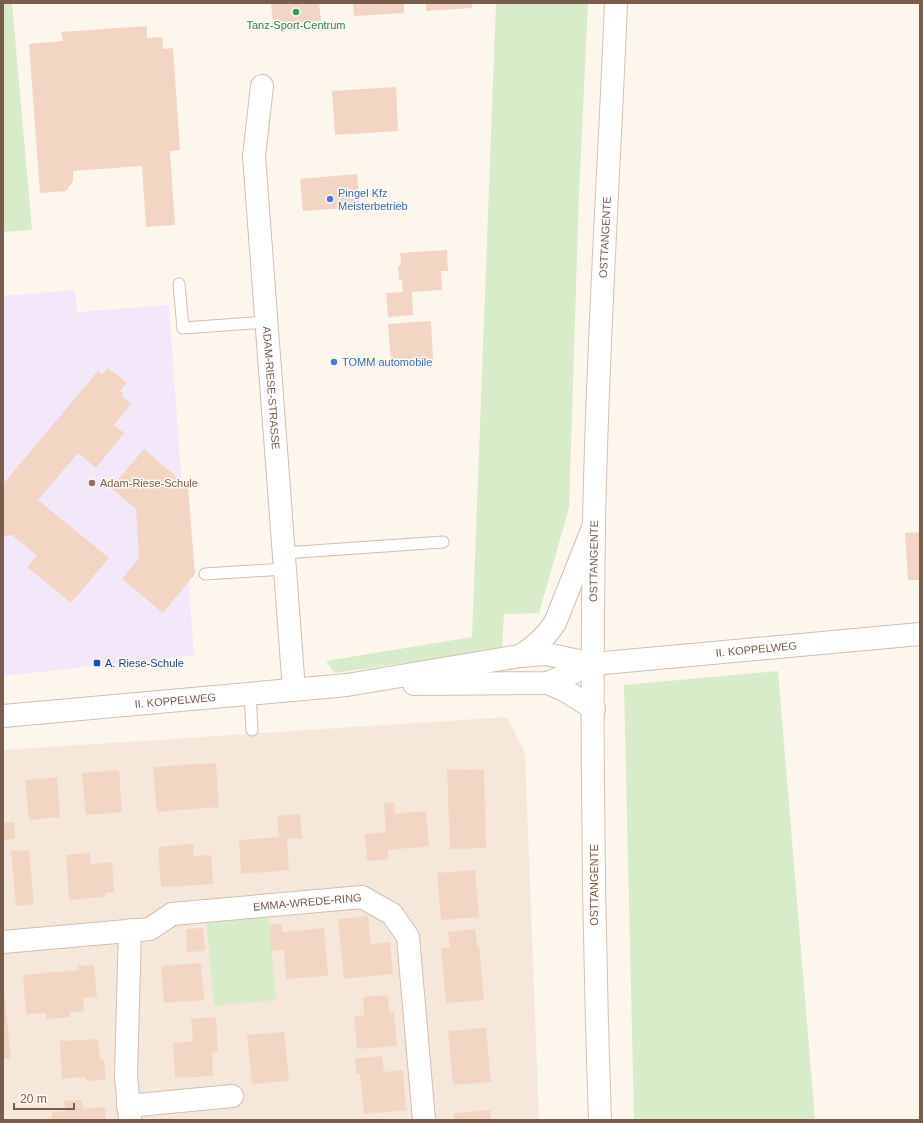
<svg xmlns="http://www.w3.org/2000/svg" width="923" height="1123" font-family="Helvetica,sans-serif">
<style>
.residential{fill:#f5e8da}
.education{fill:#f3e8fa}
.green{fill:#d8ecc9}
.building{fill:#f3d5c3}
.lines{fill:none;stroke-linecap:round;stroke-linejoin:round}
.service-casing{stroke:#d1beb0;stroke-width:13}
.minor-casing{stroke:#d1beb0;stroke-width:24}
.tertiary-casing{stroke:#d1beb0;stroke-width:24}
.secondary-casing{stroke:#d6c0b0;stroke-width:24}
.service{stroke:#fff;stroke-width:11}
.minor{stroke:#fff;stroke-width:22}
.tertiary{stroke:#fff;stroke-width:22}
.secondary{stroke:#fff;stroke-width:22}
.leisure-dot{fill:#2e9e5b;stroke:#fffaf3;stroke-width:1.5}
.shop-dot{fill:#3f7fe0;stroke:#fffaf3;stroke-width:1.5}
.education-dot{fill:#8d6e63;stroke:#fffaf3;stroke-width:1.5}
.transit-dot{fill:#1a4fb4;stroke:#fffaf3;stroke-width:1.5}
.labels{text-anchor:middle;stroke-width:3;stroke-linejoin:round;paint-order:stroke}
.leisure-label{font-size:11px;fill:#27864d;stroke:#fffaf3}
.shop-label{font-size:11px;fill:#366cbe;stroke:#fffaf3;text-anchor:start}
.street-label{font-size:11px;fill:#7a5c4d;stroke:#fffaf3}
.education-label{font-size:11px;fill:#785e54;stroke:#fffaf3;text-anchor:start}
.transit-label{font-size:11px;fill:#164399;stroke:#fffaf3;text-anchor:start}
</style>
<rect width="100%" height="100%" fill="#fdf6ec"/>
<!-- residential -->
<path class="residential" d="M507 717 525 753 539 1120H3V750Z"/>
<!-- education -->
<path class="education" d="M75 290 77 312 169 305 194 655 3 676V296Z"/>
<!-- green -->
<g class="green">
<path d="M3 3H12L32 230 3 232Z"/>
<path d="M496 3H588L579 194 569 508 539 613 504 614 502 649 335 673 326 661 472 637Z"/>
<path d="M778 671 815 1120H634L624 685Z"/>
<path d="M268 913 276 1000 214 1006 206 919Z"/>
</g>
<!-- building -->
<g class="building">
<path d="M271 3H319L321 21 273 25Z"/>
<path d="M353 3H404V13L354 16Z"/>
<path d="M426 3H472V8L426 11Z"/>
<path d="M147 26V38L162 37 163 49 173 48 180 150 170 151 175 225 146 227 142 166 73 171V181L66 191 40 193 29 44 63 41 61 32Z"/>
<path d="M396 87 398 131 335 135 332 91Z"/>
<path d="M357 174 360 207 303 211 300 179Z"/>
<path d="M447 250 448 271H441L442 290 412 292 413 315 388 317 386 293 403 292 402 280H399L398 266 401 265 400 253Z"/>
<path d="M431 321 433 360 391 363 388 324Z"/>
<path d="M108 368 127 383 120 391 124 394 122 396 131 404 114 425 124 433 96 468 78 453 38 500 109 558 71 603 27 567 37 556 12 535 3 536V484L98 371 102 375Z"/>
<path d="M144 449 188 487 195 574 163 613 122 579 139 558 136 509 111 488Z"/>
<path d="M920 532V580H908L905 533Z"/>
<path d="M216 763 219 807 157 812 153 767Z"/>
<path d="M484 769 486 848 450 849 447 770Z"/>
<path d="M119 770 122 812 86 815 82 773Z"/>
<path d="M57 777 60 817 29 820 25 780Z"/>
<path d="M394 802 395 814 426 811 429 846 388 850V859L367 861 365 834 386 832 384 803Z"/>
<path d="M300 814 302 838 287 839 289 870 241 874 239 840 279 837 277 816Z"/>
<path d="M14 822 15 839 3 840V823Z"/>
<path d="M193 844 194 856 211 855 213 884 161 887 158 847Z"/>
<path d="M29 850 34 904 16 906 11 851Z"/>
<path d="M90 853 91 864 112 862 114 892 105 893V897L69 900 66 855Z"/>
<path d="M475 870 479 917 441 920 437 873Z"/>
<path d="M368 916 371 944 390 942 393 974 344 979 338 919Z"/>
<path d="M282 924 283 932 324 928 328 976 286 979 284 950 271 951 269 925Z"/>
<path d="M203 928 205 951 187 952 186 929Z"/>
<path d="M475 929 477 945H479L484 1000 446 1003 441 948 450 947 448 932Z"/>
<path d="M201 963 204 1000 164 1003 161 966Z"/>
<path d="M94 965 97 997 83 998 84 1011 70 1012V1017L46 1019V1013L26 1014 23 975 79 970 78 966Z"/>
<path d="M3 983 11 1059H3Z"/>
<path d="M388 995 389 1012H394L397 1046 357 1049 354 1016 364 1015 363 997Z"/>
<path d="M216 1017 218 1051 212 1052 213 1076 175 1078 173 1043 193 1041 191 1019Z"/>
<path d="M486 1028 491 1082 453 1085 448 1031Z"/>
<path d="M284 1032 289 1081 252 1084 247 1035Z"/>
<path d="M98 1039 100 1060H104L106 1080 86 1081 85 1077 62 1079 60 1041Z"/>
<path d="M382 1056 384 1072 403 1070 406 1110 364 1114 360 1074 357 1075 355 1059Z"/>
<path d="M82 1100 83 1109 105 1107 106 1120H52V1112L65 1111 64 1101Z"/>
<path d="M490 1110 491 1120H454V1113Z"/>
</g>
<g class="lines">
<!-- service casing -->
<g class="service-casing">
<g id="service">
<path d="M179 284 183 328 268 322"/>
<path d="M284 553 443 542"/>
<path d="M205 574 285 569"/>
<path d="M250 694 252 730"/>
</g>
</g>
<!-- minor casing -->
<g class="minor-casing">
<g id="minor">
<path id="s1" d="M262 86 254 156 294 690"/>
<path id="s2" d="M593 664 920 634"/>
<path d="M130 930 126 1075 130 1120"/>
<path id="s3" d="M3 942 150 929 172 914 362 897 392 914 408 937 424 1120"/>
<path d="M128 1106 232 1096"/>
</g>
</g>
<!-- tertiary casing -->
<g class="tertiary-casing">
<g id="tertiary">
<path d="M520 656C535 647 545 638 555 623L594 525"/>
<path d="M548 683 566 691 594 709"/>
<path d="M414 684 548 683 593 664"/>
<path id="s4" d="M3 716 347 685 520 656 546 654 593 664"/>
</g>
</g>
<!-- secondary casing -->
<g class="secondary-casing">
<g id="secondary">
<path id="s5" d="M600 1120C593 922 591 723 594 525 597 351 609 177 616 3"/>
</g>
</g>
<!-- service -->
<use href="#service" class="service"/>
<!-- minor -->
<use href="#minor" class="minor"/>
<!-- tertiary -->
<use href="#tertiary" class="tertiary"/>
<!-- secondary -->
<use href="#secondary" class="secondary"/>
</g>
<!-- markers -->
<circle class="leisure-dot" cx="296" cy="12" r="4"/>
<g class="shop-dot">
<circle cx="330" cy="199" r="4"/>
<circle cx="334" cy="362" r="4"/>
</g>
<circle class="education-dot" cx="92" cy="483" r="4"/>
<rect class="transit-dot" x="93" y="659" width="8" height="8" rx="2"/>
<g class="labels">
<!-- leisure labels -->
<g class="leisure-label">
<text x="296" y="29">Tanz-Sport-Centrum</text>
</g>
<!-- shop labels -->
<g class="shop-label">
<text x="338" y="197">Pingel Kfz<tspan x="338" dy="13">Meisterbetrieb</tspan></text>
<text x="342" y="366">TOMM automobile</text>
</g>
<!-- street labels -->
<g class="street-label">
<text dy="4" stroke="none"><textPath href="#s5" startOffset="883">OSTTANGENTE</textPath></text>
<text dy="4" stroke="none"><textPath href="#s1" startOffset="303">ADAM-RIESE-STRASSE</textPath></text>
<text dy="4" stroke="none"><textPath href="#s5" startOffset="559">OSTTANGENTE</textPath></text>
<text dy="4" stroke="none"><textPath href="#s2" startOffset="164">II. KOPPELWEG</textPath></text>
<text dy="4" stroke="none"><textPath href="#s4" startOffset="173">II. KOPPELWEG</textPath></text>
<text transform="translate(594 885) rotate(-90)" y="4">OSTTANGENTE</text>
<text dy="4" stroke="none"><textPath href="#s3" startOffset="310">EMMA-WREDE-RING</textPath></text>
</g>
<!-- education labels -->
<g class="education-label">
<text x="100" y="487">Adam-Riese-Schule</text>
</g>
<!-- transit labels -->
<g class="transit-label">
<text x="105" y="667">A. Riese-Schule</text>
</g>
</g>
<!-- border -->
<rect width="923" height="1123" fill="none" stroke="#7a5c4d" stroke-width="8"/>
<!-- scale -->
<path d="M14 1103v6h60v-6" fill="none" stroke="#7a5c4d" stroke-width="2"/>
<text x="20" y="1103" font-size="12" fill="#7a5c4d" stroke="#fffaf3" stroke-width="3" paint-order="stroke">20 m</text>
</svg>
